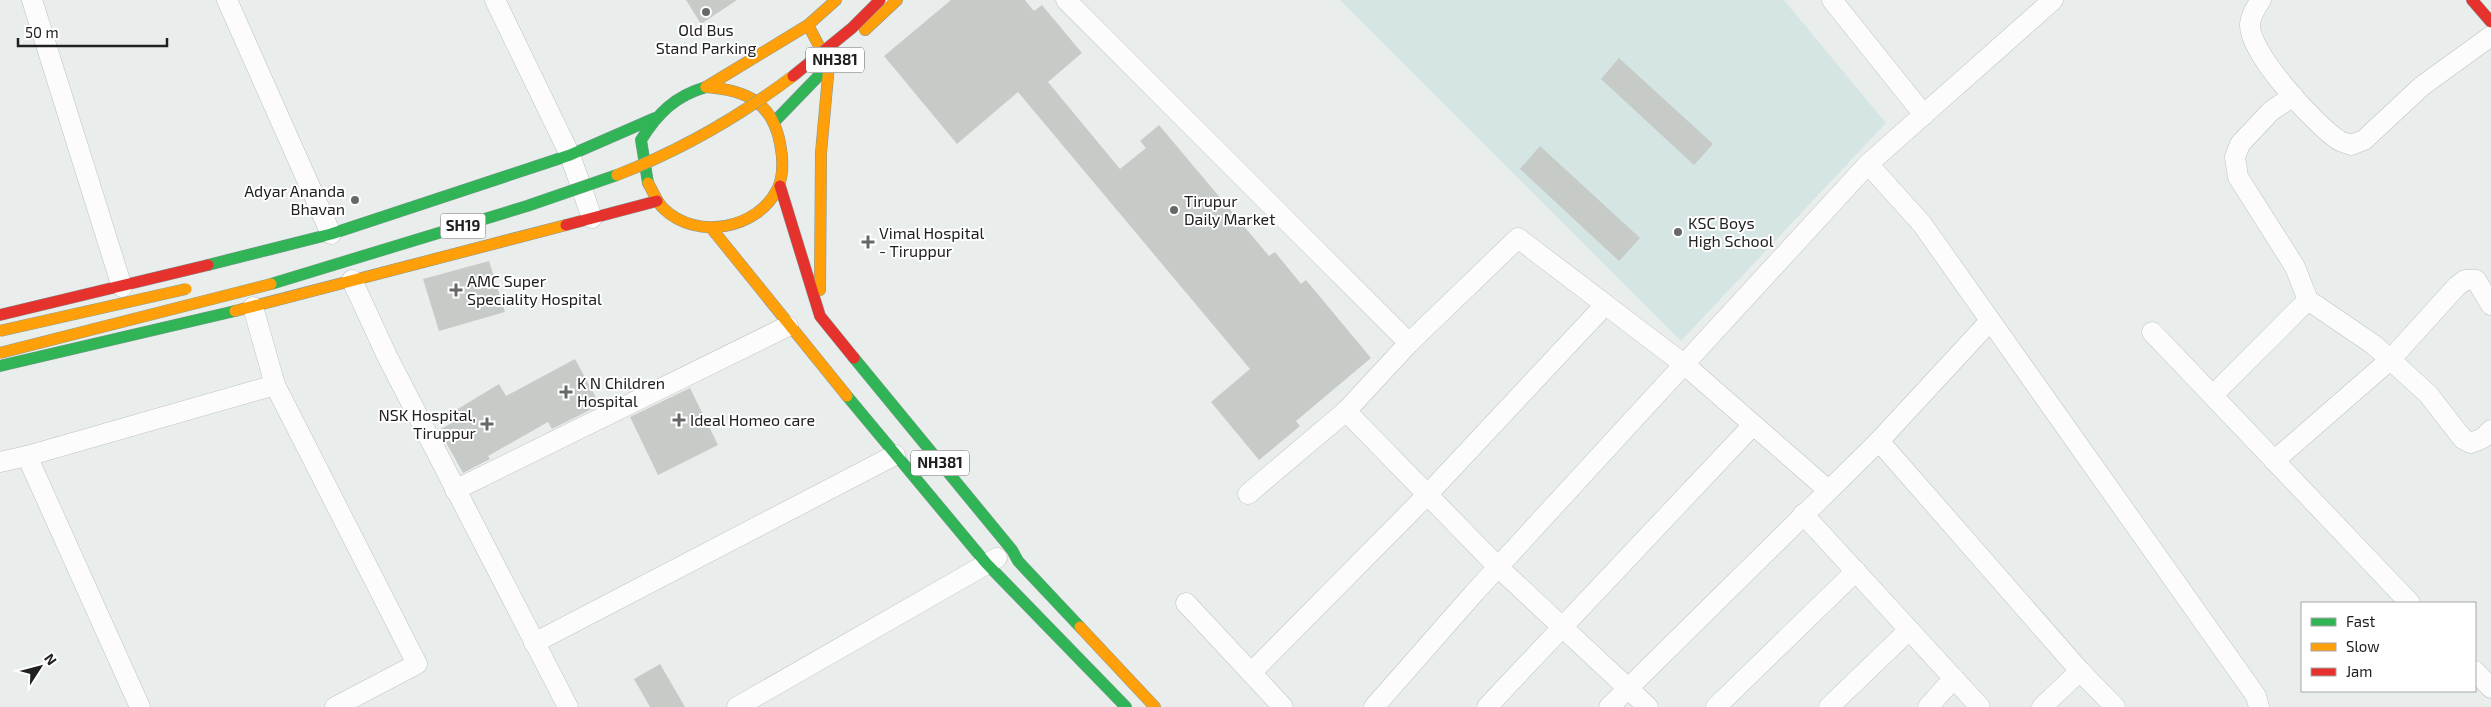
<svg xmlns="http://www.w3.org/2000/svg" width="2491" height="707" font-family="'Exo 2',sans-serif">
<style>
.education{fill:#d5e5e3}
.building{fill:#c6cbc8}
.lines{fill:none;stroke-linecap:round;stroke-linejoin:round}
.street-casing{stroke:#bfc1c1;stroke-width:21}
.fast-casing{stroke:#829797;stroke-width:12}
.slow-casing{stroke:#829797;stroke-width:12}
.jam-casing{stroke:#829797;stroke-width:12}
.street{stroke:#fcfcfc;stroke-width:20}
.fast{stroke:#30b455;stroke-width:11}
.slow{stroke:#ff9f0a;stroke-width:11}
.jam{stroke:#e5322d;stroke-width:11}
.fast-bridge-casing{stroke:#87a398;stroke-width:12;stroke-linecap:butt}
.slow-bridge-casing{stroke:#87a398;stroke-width:12;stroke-linecap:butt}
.jam-bridge-casing{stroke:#87a398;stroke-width:12;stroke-linecap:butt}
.fast-bridge{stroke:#30b455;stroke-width:11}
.slow-bridge{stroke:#ff9f0a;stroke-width:11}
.jam-bridge{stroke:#e5322d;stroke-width:11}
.poi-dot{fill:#666867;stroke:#fff;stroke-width:2}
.labels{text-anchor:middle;stroke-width:4;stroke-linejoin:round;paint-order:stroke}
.shield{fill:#fff;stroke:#636363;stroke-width:1}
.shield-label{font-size:15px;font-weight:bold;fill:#202020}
.poi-label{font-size:16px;fill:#202020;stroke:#fff;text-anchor:start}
</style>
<rect width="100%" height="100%" fill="#e9eeec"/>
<!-- education -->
<path class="education" d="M1340 0H1784L1886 123 1681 341Z"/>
<!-- building -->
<g class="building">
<path d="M686 0H737L701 24Z"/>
<path d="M951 0H1025L1034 11 1042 5 1082 53 1048 82 1120 169 1146 148 1140 141 1159 125 1269 256 1275 252 1301 284 1306 280 1371 358 1296 421 1300 426 1259 460 1211 402 1250 369 1018 92 957 144 884 56Z"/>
<path d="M1619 58 1713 144 1694 165 1601 79Z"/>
<path d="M1540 146 1640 238 1619 261 1520 169Z"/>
<path d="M489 261 505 312 439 331 423 279Z"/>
<path d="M575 359 600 405 552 429 548 422 488 456 490 459 463 473 439 430 461 418 456 410 499 384 506 396Z"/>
<path d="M690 388 718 445 658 475 630 417Z"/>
<path d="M660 664 685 707H650L634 679Z"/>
</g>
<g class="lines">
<!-- street casing -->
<g class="street-casing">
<g id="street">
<path d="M32 0 122 287"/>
<path d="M227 0 331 234"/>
<path d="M495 0 570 155 592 218"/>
<path d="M1066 0 1409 343 1518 238 1685 365 1828 490"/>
<path d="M1832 0 1924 115"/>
<path d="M2261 0C2256 7 2251 15 2250 24 2248 52 2314 123 2337 139 2340 142 2346 143 2351 145L2364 140 2422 86 2491 36"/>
<path d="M2293 96 2271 111 2240 144 2235 157 2238 177 2295 267 2308 300 2374 345 2428 394 2463 439 2471 443 2483 438 2491 430"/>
<path d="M1868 164 1922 224 2256 696 2259 707"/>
<path d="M352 280 387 356 568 707"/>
<path d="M253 307 275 385 417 664 335 707"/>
<path d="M2152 332 2410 603"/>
<path d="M1409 343 1346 411 1498 567 1648 707"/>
<path d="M2213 395 2308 300"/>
<path d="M1879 441 2080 671 2115 707"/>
<path d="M27 456 140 707"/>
<path d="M2274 461 2391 359 2457 286 2465 280H2476L2491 305"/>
<path d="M0 462 27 456 275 385"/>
<path d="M455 490 788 326"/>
<path d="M1248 494 1346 411"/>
<path d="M1803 514 1980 707"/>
<path d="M1186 603 1283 707"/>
<path d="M534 643 895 455"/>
<path d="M2475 671 2491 688"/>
<path d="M1251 673 1427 495 1605 305"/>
<path d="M737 707 997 558"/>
<path d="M1374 707 1475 592 1868 164 2053 0"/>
<path d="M1487 707 1753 425"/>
<path d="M1609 707 1879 441 1990 321"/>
<path d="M1716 707 1856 571"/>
<path d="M1829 707 1909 630"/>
<path d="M1928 707 1954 678"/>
<path d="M2042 707 2080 671"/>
</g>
</g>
<!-- fast casing -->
<g class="fast-casing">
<g id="fast">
<path d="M775 121 834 60"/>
<path d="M648 183 641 140C658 113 675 96 706 87"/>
<path d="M208 265 331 234 570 155 655 118"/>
<path d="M854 358 1012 550 1018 561 1080 627"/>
<path d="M0 366 235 311"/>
<path d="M847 396 986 563 1126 707"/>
</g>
</g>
<!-- slow casing -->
<g class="slow-casing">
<g id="slow">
<path d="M808 25 829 65 821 153 820 290"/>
<path d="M865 30 897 0"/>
<path d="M706 87 808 25 836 0"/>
<path d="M648 183C653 191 657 203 664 209 696 240 758 230 778 188 784 174 783 158 780 143 772 102 746 90 706 87"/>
<path d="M712 229 847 396"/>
<path d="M235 311 566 225"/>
<path d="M1080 627 1155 707"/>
</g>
</g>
<!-- jam casing -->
<g class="jam-casing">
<g id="jam">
<path d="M2472 0 2491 22"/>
<path d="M780 186 820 316 854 358"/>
<path d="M566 225 657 201"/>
<path d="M0 315 208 265"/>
</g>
</g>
<!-- street -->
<use href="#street" class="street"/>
<!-- fast -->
<use href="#fast" class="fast"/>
<!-- slow -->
<use href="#slow" class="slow"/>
<!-- jam -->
<use href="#jam" class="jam"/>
<!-- fast-bridge casing -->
<g class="fast-bridge-casing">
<path id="fast-bridge" d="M271 284 527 206 617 175"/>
</g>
<!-- slow-bridge casing -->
<g class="slow-bridge-casing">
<g id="slow-bridge">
<path d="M617 175C679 151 740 116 793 76"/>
<path d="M0 331 186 289"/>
<path d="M0 353 271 284"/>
</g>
</g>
<!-- jam-bridge casing -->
<g class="jam-bridge-casing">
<path id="jam-bridge" d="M793 76 852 28 880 0"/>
</g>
<!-- fast-bridge -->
<use href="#fast-bridge" class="fast-bridge"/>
<!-- slow-bridge -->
<use href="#slow-bridge" class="slow-bridge"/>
<!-- jam-bridge -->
<use href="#jam-bridge" class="jam-bridge"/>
</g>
<!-- markers -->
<g class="poi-dot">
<circle cx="706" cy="12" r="5"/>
<circle cx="355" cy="200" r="5"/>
<circle cx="1174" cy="210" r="5"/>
<circle cx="1678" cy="232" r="5"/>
<path d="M865.5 234.5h5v5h5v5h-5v5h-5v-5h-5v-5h5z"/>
<path d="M453.5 282.5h5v5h5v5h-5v5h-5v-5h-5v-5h5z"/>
<path d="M563.5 384.5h5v5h5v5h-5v5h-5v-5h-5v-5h5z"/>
<path d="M676.5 412.5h5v5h5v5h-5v5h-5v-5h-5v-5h5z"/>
<path d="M484.5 416.5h5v5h5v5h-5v5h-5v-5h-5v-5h5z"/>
</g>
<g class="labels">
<!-- shield labels -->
<g class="shield">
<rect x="806" y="47.5" width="58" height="25" rx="4"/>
<rect x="440.5" y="213.5" width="45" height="25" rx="4"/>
<rect x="911" y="450.5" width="58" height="25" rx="4"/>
</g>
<g class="shield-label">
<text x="835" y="65">NH381</text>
<text x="463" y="231">SH19</text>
<text x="940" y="468">NH381</text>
</g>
<!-- poi labels -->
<g class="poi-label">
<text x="706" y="36" text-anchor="middle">Old Bus<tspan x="706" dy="18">Stand Parking</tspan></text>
<text x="345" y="197" text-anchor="end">Adyar Ananda<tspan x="345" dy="18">Bhavan</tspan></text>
<text x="1184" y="207">Tirupur<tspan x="1184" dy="18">Daily Market</tspan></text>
<text x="1688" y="229">KSC Boys<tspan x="1688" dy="18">High School</tspan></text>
<text x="879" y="239">Vimal Hospital<tspan x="879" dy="18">- Tiruppur</tspan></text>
<text x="467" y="287">AMC Super<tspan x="467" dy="18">Speciality Hospital</tspan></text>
<text x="577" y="389">K N Children<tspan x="577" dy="18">Hospital</tspan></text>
<text x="476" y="421" text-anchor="end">NSK Hospital,<tspan x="476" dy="18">Tiruppur</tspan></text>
<text x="690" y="426">Ideal Homeo care</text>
</g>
</g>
<!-- legend -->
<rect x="2301" y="602" width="175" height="90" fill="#ffffff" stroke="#a6a6a6"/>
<rect x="2311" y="618" width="25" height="8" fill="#30b455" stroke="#a6a6a6"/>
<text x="2346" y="627" font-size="15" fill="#202020">Fast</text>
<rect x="2311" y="643" width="25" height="8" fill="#ff9f0a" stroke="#a6a6a6"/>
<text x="2346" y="652" font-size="15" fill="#202020">Slow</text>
<rect x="2311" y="668" width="25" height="8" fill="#e5322d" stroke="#a6a6a6"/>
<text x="2346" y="677" font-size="15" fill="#202020">Jam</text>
<!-- north arrow -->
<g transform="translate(40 667) rotate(54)" stroke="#ffffff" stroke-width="4" paint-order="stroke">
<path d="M0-4L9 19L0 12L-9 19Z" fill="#202020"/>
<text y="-8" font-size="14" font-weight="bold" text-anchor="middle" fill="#202020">N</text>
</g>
<!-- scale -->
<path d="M18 38v8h149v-8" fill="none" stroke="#202020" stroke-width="2.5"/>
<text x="25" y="38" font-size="15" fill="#202020" stroke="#ffffff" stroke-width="4" paint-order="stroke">50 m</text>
</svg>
